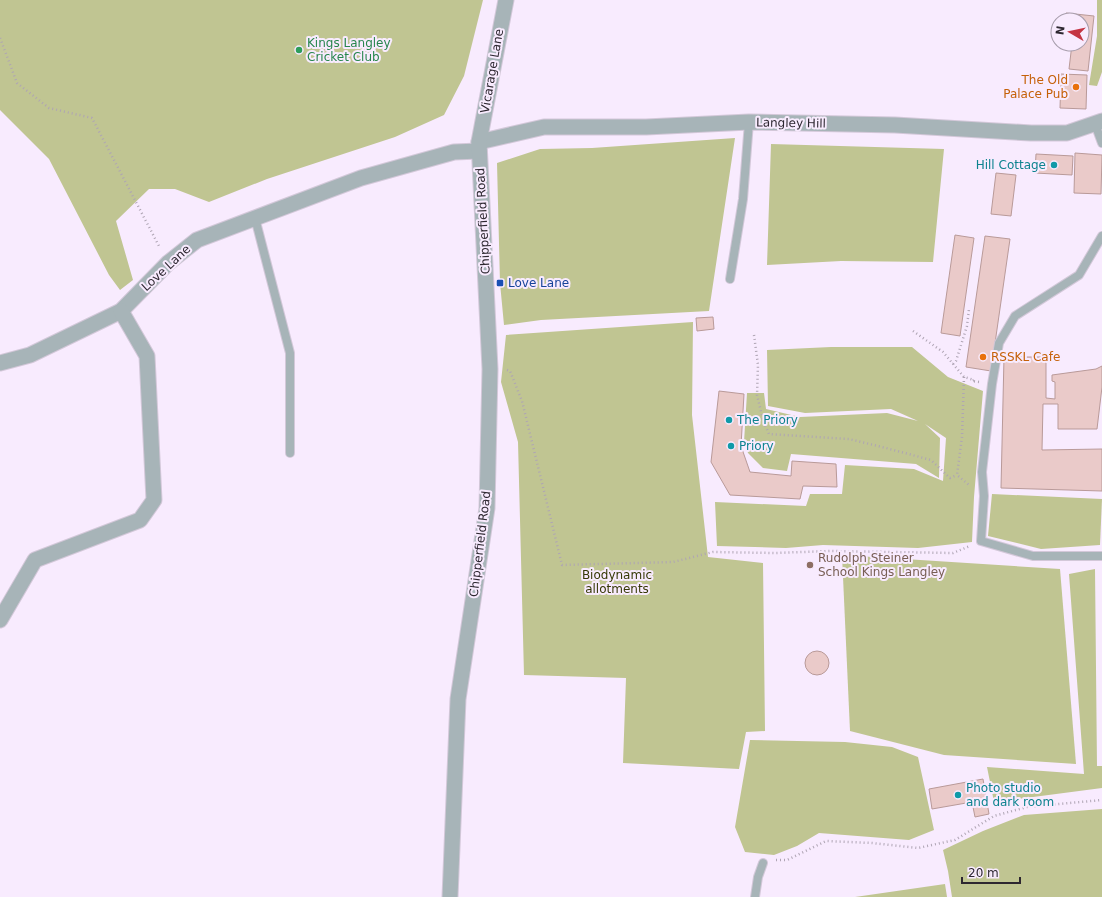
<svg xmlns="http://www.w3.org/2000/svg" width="1102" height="897" font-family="'DejaVu Sans',sans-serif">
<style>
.green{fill:#c0c592}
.building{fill:#eacac9;stroke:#b99a99}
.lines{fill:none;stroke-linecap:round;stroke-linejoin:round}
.service-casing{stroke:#d3c8d9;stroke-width:10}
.minor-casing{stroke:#d3c8d9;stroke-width:17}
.path{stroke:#afa5b4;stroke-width:2.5;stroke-dasharray:1 3;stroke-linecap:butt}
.service{stroke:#a7b4b8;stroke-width:8}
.minor{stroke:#a7b4b8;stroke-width:15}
.leisure-dot{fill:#2e9e5b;stroke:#f8ebfe;stroke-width:1.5}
.food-dot{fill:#e8710a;stroke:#f8ebfe;stroke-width:1.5}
.culture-dot{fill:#0f9aa8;stroke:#f8ebfe;stroke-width:1.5}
.transit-dot{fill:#1a4fb4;stroke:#f8ebfe;stroke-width:1.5}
.education-dot{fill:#8d6e63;stroke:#f8ebfe;stroke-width:1.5}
.labels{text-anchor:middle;stroke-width:4;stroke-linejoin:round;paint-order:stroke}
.leisure-label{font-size:12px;fill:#27864d;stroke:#f8ebfe;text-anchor:start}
.street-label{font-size:12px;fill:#2d2730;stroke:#f8ebfe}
.food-label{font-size:12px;fill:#c56008;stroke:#f8ebfe;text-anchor:end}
.culture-label{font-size:12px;fill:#0d838f;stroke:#f8ebfe;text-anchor:start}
.transit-label{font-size:12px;fill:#164399;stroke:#f8ebfe;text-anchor:start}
.education-label{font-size:12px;fill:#785e54;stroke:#f8ebfe;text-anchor:start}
.park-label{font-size:12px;fill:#363906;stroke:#f8ebfe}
</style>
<rect width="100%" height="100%" fill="#f8ebfe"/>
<!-- green -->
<g class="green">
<path d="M0 0H483L464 76 444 115 395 137 267 179 209 202 175 189H149L116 221 133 280 120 290 109 275 49 159 0 110Z"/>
<path d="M1097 0H1102V72L1097 86 1089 85 1097 36Z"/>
<path d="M735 138 709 311 541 320 504 325 500 283 497 163 540 149 592 148Z"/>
<path d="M771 144 944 149 933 262 841 261 767 265Z"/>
<path d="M693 322 692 415 708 557 763 563 765 731 746 732 739 769 623 763 626 678 524 675 518 442 501 382 506 335Z"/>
<path d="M831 347H912L948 377 983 391 974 497 972 542 918 548 823 545 786 548 717 546 715 502 806 506 810 494H842L845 465 914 469 943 481 946 438 925 424 940 438 939 478 916 464 791 454 787 471 763 468 748 453 744 442 747 393H764L766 409 800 417 887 413 918 421 891 409 805 413 768 406 767 350Z"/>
<path d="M992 494 1102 499 1100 545 1041 549 988 536Z"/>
<path d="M842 555 1060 569 1076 764 944 755 850 731Z"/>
<path d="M1095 569 1097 766H1102V788L994 802 987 767 1084 774 1069 574Z"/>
<path d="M750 740 845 742 892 747 918 757 934 830 909 840 819 833 797 846 774 855 745 852 735 827Z"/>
<path d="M1102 809V897H952L948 871 943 850 983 831 1024 815Z"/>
<path d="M945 884 947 897H855Z"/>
</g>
<!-- building -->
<g class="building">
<path d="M1066 13 1094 16 1088 71 1069 69 1072 44H1082V20H1065Z"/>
<path d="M1061 74 1087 75 1086 109 1060 108Z"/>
<path d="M1075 153 1102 155 1101 194 1074 193Z"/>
<path d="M1036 154 1073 156 1072 175 1035 173Z"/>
<path d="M996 173 1016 175 1011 216 991 214Z"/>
<path d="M955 235 974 238 960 336 941 333Z"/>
<path d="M985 236 1010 239 991 371 966 367Z"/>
<path d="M713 317 714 329 697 331 696 318Z"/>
<path d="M1004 357H1046V398L1055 399V382L1052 381V375L1096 369 1102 366V387L1097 429H1058V404H1043L1042 450 1102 449V491L1001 488Z"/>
<path d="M719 391 744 394 741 446 750 472 791 476 792 461 836 464 837 487 803 486 800 499 730 495 711 462Z"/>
<circle cx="817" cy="663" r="12"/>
<path d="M983 779 989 814 975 817 972 802 932 809 929 789Z"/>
</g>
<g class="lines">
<!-- service casing -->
<g class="service-casing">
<g id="service">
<path d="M1095 124 1102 143"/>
<path d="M255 218 290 353V453"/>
<path d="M1102 236 1079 275 1015 316 999 343 992 384 982 472 984 496 981 541 1033 556H1102"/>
<path d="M730 279 743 199 749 122"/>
<path d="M755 897 758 877 763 863"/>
</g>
</g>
<!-- minor casing -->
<g class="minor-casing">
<g id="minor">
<path d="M479 142 544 127H646L749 122 895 125 1031 133H1067L1102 121"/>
<path d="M0 363 30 355 121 311 168 263 197 240 361 178 454 152 479 151"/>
<path d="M0 620 35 560 140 520 154 500 147 356 121 311"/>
<path d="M450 897 458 699 487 508 490 369 479 142 506 0"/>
</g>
</g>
<!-- path -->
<g class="path">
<path d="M0 38 17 83 49 108 92 118 160 248"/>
<path d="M913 331 943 352 964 377 974 380 972 381 979 382"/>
<path d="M754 335 758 365 757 395 763 420 769 434 849 439 886 448 931 460 950 478 957 475"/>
<path d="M953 364 956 361 967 326 969 309"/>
<path d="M507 370 510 371 522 401 562 565 673 562 713 552 774 553 830 551 953 553 970 546"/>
<path d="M964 377 962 437 957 475 969 485"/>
<path d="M776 860H787L826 841 872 843 918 848 955 840 994 816 1027 807 1102 800"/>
</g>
<!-- service -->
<use href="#service" class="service"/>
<!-- minor -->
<use href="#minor" class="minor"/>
</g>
<!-- markers -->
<circle class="leisure-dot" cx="299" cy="50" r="4"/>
<g class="food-dot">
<circle cx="1076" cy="87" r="4"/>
<circle cx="983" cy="357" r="4"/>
</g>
<g class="culture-dot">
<circle cx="1054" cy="165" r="4"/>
<circle cx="729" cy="420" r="4"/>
<circle cx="731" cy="446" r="4"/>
<circle cx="958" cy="795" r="4"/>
</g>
<rect class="transit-dot" x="496" y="279" width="8" height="8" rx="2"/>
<circle class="education-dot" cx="810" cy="565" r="4"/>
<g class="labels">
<!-- leisure labels -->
<g class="leisure-label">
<text x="307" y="47">Kings Langley<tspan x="307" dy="14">Cricket Club</tspan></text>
</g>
<!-- street labels -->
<g class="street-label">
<text transform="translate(492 71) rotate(-80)" y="4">Vicarage Lane</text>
<text transform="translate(791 123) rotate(1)" y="4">Langley Hill</text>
<text transform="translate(483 221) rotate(-93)" y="4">Chipperfield Road</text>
<text transform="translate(166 268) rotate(-43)" y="4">Love Lane</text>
<text transform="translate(480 544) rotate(-83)" y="4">Chipperfield Road</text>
</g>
<!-- food labels -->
<g class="food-label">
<text x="1068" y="84">The Old<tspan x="1068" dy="14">Palace Pub</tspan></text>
<text x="991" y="361" text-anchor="start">RSSKL Cafe</text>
</g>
<!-- culture labels -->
<g class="culture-label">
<text x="1046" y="169" text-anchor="end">Hill Cottage</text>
<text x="737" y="424">The Priory</text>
<text x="739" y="450">Priory</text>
<text x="966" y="792">Photo studio<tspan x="966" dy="14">and dark room</tspan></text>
</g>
<!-- transit labels -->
<g class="transit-label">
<text x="508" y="287">Love Lane</text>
</g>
<!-- education labels -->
<g class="education-label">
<text x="818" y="562">Rudolph Steiner<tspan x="818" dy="14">School Kings Langley</tspan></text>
</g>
<!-- park labels -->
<g class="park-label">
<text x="617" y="579">Biodynamic<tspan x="617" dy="14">allotments</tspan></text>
</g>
</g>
<!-- north arrow -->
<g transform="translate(1070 32) rotate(279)"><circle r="19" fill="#f8ebfe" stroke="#a79dac"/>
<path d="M0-3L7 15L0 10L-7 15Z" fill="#c43443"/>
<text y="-6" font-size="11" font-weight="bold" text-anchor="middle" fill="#2d2730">N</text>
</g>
<!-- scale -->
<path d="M962 877v6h58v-6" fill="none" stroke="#2d2730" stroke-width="2"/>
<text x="968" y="877" font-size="12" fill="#2d2730" stroke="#f8ebfe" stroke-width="3" paint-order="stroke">20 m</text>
</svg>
